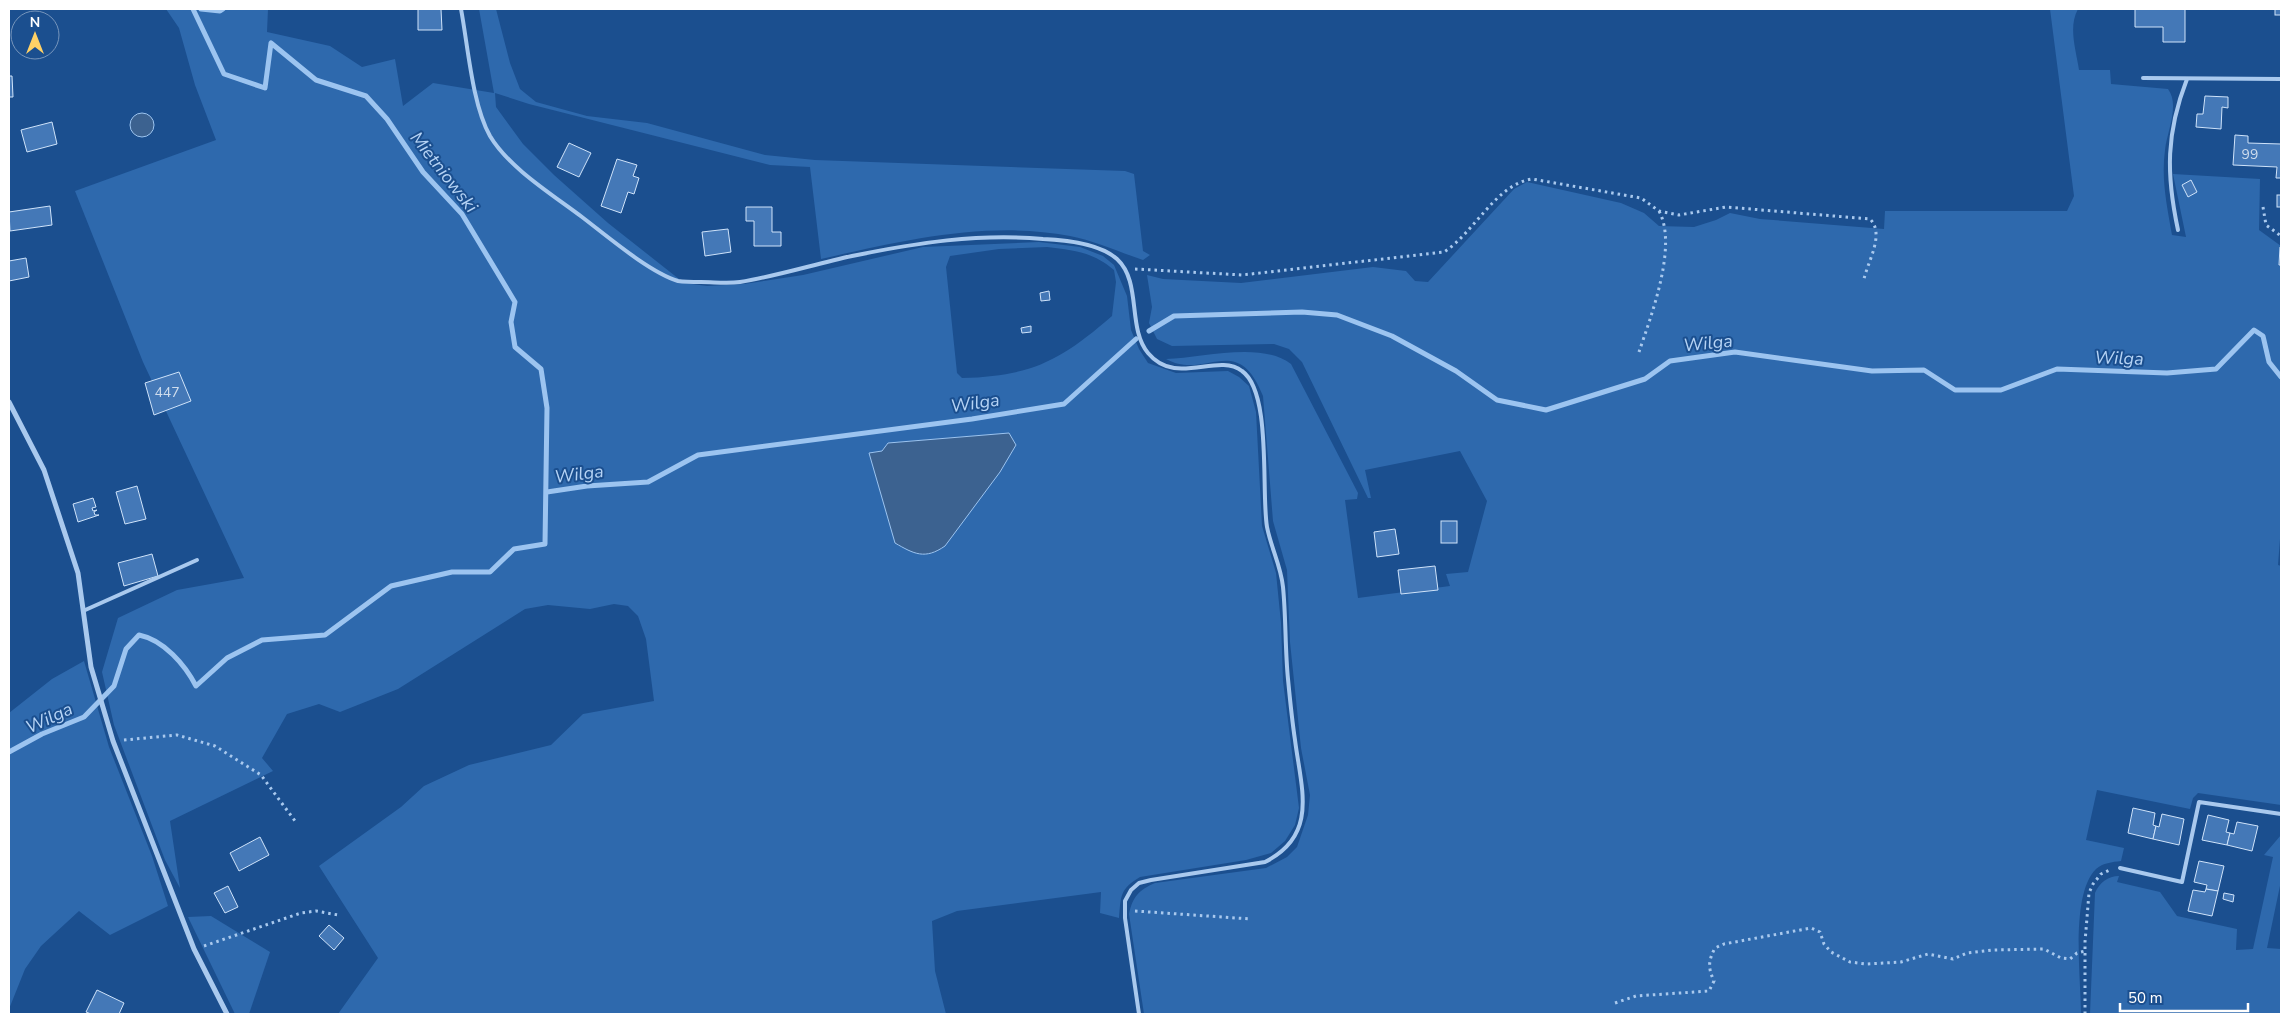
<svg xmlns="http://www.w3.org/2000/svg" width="2290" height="1023" font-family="'Nunito Sans',sans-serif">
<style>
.green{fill:#2e69ad;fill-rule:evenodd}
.water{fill:#3c6290;stroke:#9cc4f0}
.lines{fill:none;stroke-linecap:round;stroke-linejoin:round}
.stream{stroke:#9cc4f0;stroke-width:5}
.building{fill:#4478b7;stroke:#cfe3fa}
.path{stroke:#a9c9ee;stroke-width:3;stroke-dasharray:2.5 4;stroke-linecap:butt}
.lane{stroke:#a9c9ee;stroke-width:4}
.street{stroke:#a9c9ee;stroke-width:5}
.labels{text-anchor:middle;stroke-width:4;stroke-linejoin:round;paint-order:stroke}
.number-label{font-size:14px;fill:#d0dded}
.water-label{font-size:18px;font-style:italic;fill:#b5d3f5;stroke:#1b4f8f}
</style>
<rect width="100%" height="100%" fill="#1b4f8f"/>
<!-- green -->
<g class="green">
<path d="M166 9H268L267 32 330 46 362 67 395 59 403 106 433 83 494 93 479 9H496L510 63 520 89 536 102 587 116 647 123 765 155 815 160 1125 171 1134 174 1143 251 1150 255 1143 260C1119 252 1095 241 1070 236 987 220 902 241 821 259L810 167 770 165 529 104 495 93 496 107 523 144 554 175 608 223 684 283 707 286 744 284 803 275 923 247 1039 242 1080 247 1103 256 1114 265 1127 296 1131 330 1139 349 1148 363 1176 373 1228 371 1239 377 1249 386 1256 412 1262 526 1276 573 1281 623 1283 681 1299 808 1295 825 1285 841 1271 853 1246 860 1140 877C1120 889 1121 895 1119 918L1100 913 1101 892 957 911 932 921 935 971 946 1014H338L378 958 319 866 401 807 424 786 469 765 551 745 583 714 654 701 646 639 638 616 628 606 614 604 590 609 548 605 525 609 398 689 340 712 319 704 287 714 262 758 273 771 170 821 180 888 165 860 114 725 102 672 118 618 177 590 244 578 143 362 75 191 216 140 195 85 179 28ZM1047 247C1073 250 1093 252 1114 270L1116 282 1112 316C1060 361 1032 376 962 378L957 373 946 267 950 256 999 249ZM1009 433 1016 445 945 546 889 520 870 453 882 451 888 443Z"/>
<path d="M2050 9H2078C2068 27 2076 50 2079 70H2110L2111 84 2168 89C2180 105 2167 132 2165 150 2161 179 2167 206 2172 235L2186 237 2173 174 2260 179 2259 230 2281 246V526L2278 565 2281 566V805L2198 793 2193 798 2190 809 2097 790 2086 840 2124 848 2121 861C2112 862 2103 863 2096 869 2070 895 2081 978 2081 1014H1144L1129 914C1133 896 1139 890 1155 883L1266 868 1287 857 1297 847 1308 815 1310 795 1301 748 1290 642 1287 570 1273 521 1263 396C1237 330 1206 381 1166 359 1202 358 1261 341 1291 364L1358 493 1357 499 1345 500 1358 598 1450 586 1446 574 1468 572 1487 501 1460 451 1365 470 1371 498H1368L1302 362 1289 349 1274 344 1172 346 1157 339 1149 323 1152 307 1147 275 1163 279 1241 283 1373 267 1406 271 1415 281 1428 282 1514 189 1527 182 1621 203 1644 213 1659 226 1694 227 1716 220 1730 213 1760 219 1884 229 1885 211H2067L2074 196Z"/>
<path d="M84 661 109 747 152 856 168 906 110 935 79 911 41 946 25 969 9 1009V713L52 679Z"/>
<path d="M2281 835V881L2267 948 2281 949V1014H2090L2095 893C2099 883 2108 876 2119 876L2117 882 2160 892 2177 916 2237 929 2236 950 2253 949 2273 857 2264 855Z"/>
<path d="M211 916 270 952 249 1014H235L188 917Z"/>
</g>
<!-- water -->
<g class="water">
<circle cx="142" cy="125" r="12"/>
<path d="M1009 433 1016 445 1000 472 945 546C925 560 914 554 895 543L869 453 882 451 888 443Z"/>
</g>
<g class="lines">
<!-- stream -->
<g class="stream">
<path d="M201 9 220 11 223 9"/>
<path d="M1149 331 1174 316 1302 312 1337 315 1392 336 1456 371 1497 400 1546 410 1645 379 1670 361 1735 352 1872 371 1924 370 1955 390H2001L2057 369 2167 373 2216 369 2254 330 2263 336 2269 362 2281 377"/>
<path d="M547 492 587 486 648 482 698 455 972 419 1064 404 1136 339"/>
<path d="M9 752 42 734 84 717 114 686 126 649 139 635C164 640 185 665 196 686L227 658 262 640 325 635 391 586 452 572H490L514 549 545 544 547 408 541 369 515 347 511 322 515 302 462 214 423 172 387 119 366 96 316 80 271 43 265 88 224 74 193 9"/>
</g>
</g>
<!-- building -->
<g class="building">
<path d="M418 9H441L442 30H418Z"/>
<path d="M2135 9H2185V42H2163V27H2135Z"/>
<rect x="2275" y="9" width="6" height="6"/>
<path d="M9 76H12L13 97H9Z"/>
<path d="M2205 96 2228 97V108L2222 107 2221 129 2196 127 2197 114H2203Z"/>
<path d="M52 122 57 144 27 152 21 130Z"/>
<path d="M2235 135 2248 136V143L2281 144V178H2276L2277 167 2233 165Z"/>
<path d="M569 143 591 153 579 177 557 167Z"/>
<path d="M617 159 637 165 633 176 639 178 634 194 628 192 621 213 601 206Z"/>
<path d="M2191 180 2197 192 2188 197 2182 185Z"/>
<rect x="2277" y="195" width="4" height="12"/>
<path d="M50 206 52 225 10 231 9 212Z"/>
<path d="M746 207H772V232H781V246H754V221H746Z"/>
<path d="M728 229 731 252 705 256 702 232Z"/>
<path d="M2280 247H2281V265H2279Z"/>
<path d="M26 258 29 277 9 281V261Z"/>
<path d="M1049 291 1050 300 1041 301 1040 293Z"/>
<path d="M1031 326V332L1022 333 1021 328Z"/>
<path d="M179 372 191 401 154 415 145 383Z"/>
<path d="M137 486 146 519 125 524 116 492Z"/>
<path d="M93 498 96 507 92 508 93 511 97 510 94 512 95 515H99L78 522 73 504Z"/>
<rect x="1441" y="521" width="16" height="22"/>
<path d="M1395 529 1399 554 1377 557 1374 532Z"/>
<path d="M152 554 158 576 124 586 118 563Z"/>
<path d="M1435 566 1438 590 1401 594 1398 570Z"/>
<path d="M2133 808 2155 813 2153 825 2156 826 2153 839 2128 833Z"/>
<path d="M2162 814 2184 819 2179 845 2153 839 2156 826 2159 827Z"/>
<path d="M2208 815 2229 820 2226 832 2230 833 2227 845 2202 840Z"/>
<path d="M2237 822 2258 826 2252 851 2227 845 2230 833 2234 834Z"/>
<path d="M260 837 269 855 239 871 230 853Z"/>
<path d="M2199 861 2224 866 2218 891 2206 889 2207 885 2194 882Z"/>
<path d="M228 886 238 907 225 913 214 893Z"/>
<path d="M2206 889 2218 891 2212 916 2188 911 2193 890 2205 892Z"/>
<path d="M2224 893 2234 895 2233 902 2223 899Z"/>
<path d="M329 925 344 938 334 950 319 936Z"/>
<path d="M97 990 124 1003 119 1014H91L86 1012Z"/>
</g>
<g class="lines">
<!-- path -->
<g class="path">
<path d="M2263 207 2266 225 2281 236"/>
<path d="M1135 269 1242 275 1444 252C1474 233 1496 184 1532 179L1641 198 1659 211 1679 215 1726 207 1870 219C1885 234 1868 261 1864 279"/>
<path d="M1639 352C1651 316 1678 246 1659 211"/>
<path d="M124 740 177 735 215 746 261 775 295 821"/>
<path d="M1135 911 1251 919"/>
<path d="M204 946 301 913 316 911 338 915"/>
<path d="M1615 1003 1636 996 1709 991 1714 981C1708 968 1708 961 1715 948L1724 944 1811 928 1820 932 1824 944 1831 952 1850 962 1866 964 1901 962 1928 954 1953 959 1967 953 1992 950 2044 949 2061 958 2070 959 2077 953 2085 951"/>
<path d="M2085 1014V942L2089 893 2093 884 2101 874 2112 869"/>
</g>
<!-- lane -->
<g class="lane">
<path d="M461 9C468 46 472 104 490 136 509 168 553 195 582 217 607 236 649 272 678 281 685 282 694 282 701 282 714 282 727 284 740 282 777 276 815 264 852 256 916 243 978 233 1043 239 1066 240 1099 243 1117 259 1142 282 1127 328 1148 353 1176 387 1217 352 1242 371 1272 392 1261 492 1267 527 1271 548 1281 566 1283 587 1286 617 1285 649 1288 679 1290 700 1292 720 1295 740 1301 788 1319 835 1265 862L1151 880 1139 883 1131 890 1125 901V918L1139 1014"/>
<path d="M2143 78 2281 79"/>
<path d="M2178 230C2166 174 2166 133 2187 79"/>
<path d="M83 611 197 560"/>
<path d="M2120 868 2182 882 2199 802 2281 814"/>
</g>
<!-- street -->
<path class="street" d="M9 402 44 470 78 573 91 667 113 741 194 949 227 1014"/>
</g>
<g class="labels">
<!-- number labels -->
<g class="number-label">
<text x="2250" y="159">99</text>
<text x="167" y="397">447</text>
</g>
<!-- water labels -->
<g class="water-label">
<text transform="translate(444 172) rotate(52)" y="6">Mietniowski</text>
<text transform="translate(1708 343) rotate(-6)" y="6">Wilga</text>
<text transform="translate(2119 358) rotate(2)" y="6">Wilga</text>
<text transform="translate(975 403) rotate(-8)" y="6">Wilga</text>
<text transform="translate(579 474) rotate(-7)" y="6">Wilga</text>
<text transform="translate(49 718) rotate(-25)" y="6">Wilga</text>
</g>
</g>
<!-- border -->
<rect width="2290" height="1023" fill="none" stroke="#ffffff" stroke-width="20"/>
<!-- north arrow -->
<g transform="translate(35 35)"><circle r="24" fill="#1b4f8f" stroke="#7695bc"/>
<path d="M0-4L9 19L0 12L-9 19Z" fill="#ffd166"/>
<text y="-8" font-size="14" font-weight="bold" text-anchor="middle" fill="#ffffff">N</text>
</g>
<!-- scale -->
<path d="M2120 1003v8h128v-8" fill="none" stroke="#ffffff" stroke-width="2.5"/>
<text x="2128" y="1003" font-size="15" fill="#ffffff" stroke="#1b4f8f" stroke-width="4" paint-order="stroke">50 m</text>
</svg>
